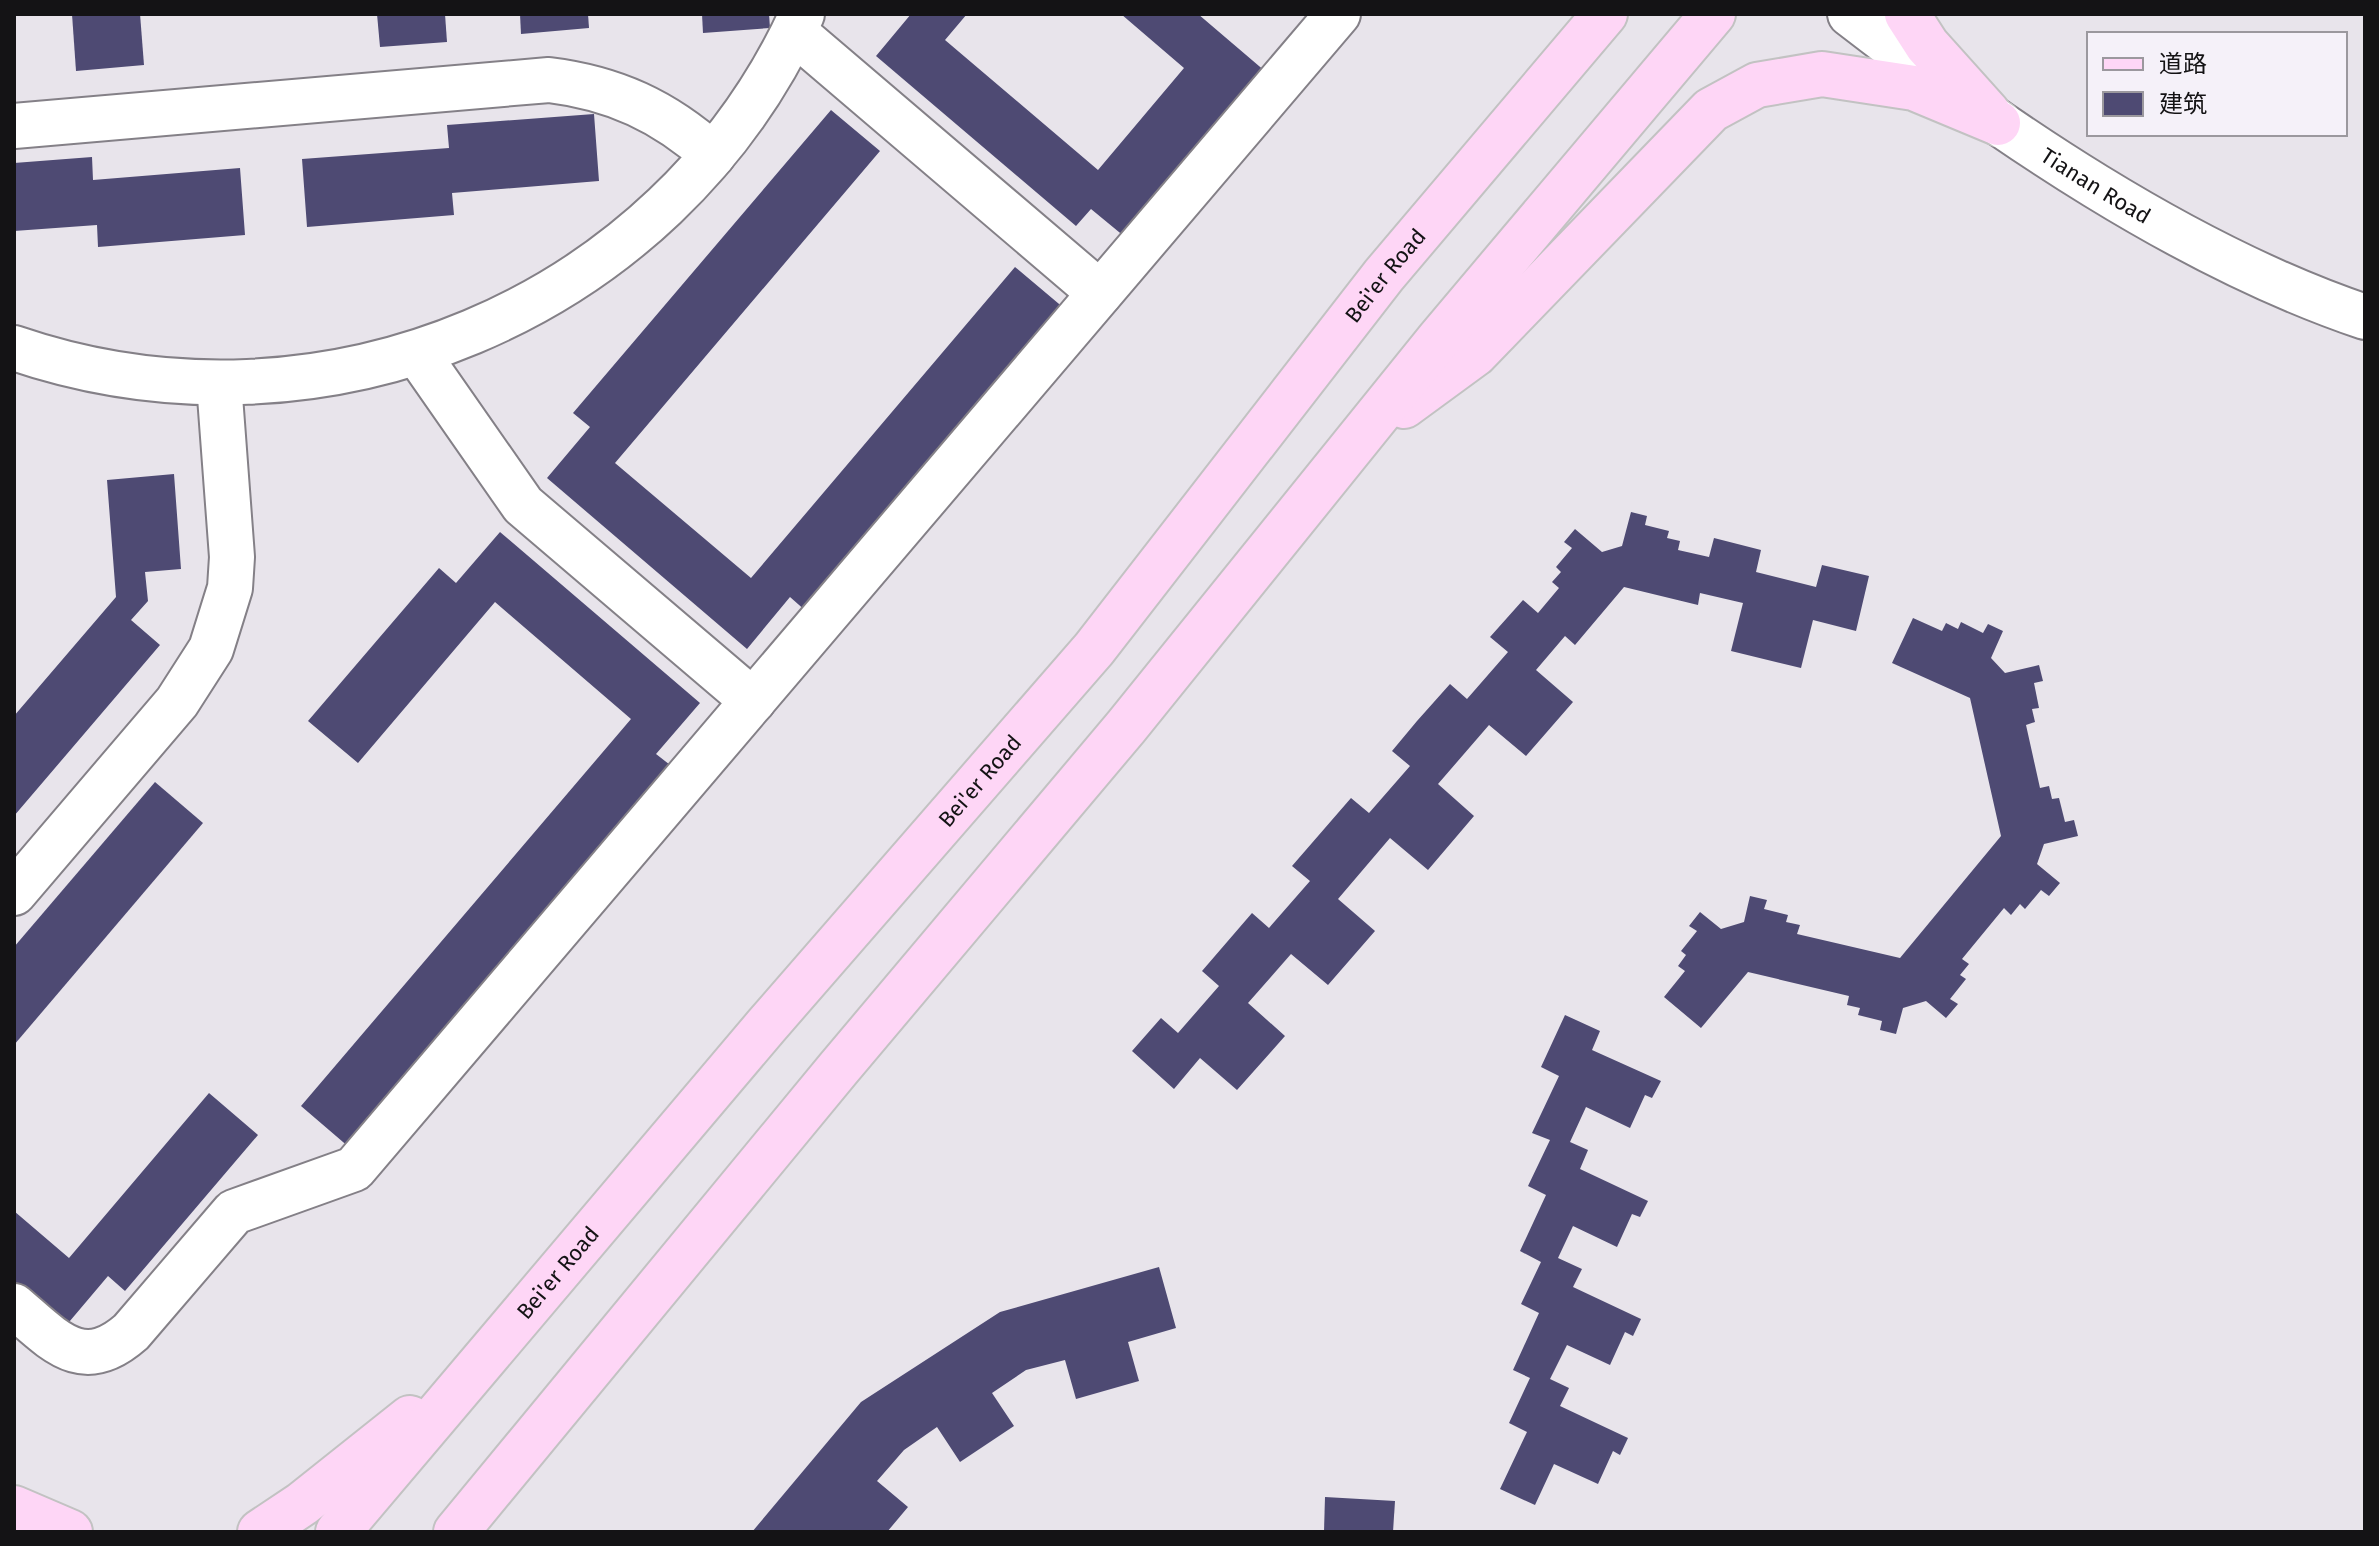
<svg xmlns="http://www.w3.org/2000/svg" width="2379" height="1546" font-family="'Fira Sans','Noto Sans SC',sans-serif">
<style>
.building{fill:#4e4a73}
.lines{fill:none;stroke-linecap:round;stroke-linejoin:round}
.minor-casing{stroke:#848087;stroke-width:48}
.tertiary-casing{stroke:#848087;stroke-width:48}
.primary-casing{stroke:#c2c2c2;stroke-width:48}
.minor{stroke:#fff;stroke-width:44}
.tertiary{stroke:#fff;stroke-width:44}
.primary{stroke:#fed6f6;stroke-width:44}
.labels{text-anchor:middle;stroke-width:8;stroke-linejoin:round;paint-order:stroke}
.street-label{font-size:22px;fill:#141315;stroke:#f5f1f9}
</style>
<rect width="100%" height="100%" fill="#e8e4eb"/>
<!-- building -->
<g class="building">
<path d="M72 14H140L144 65 76 71Z"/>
<path d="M377 14H445L447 42 380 47Z"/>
<path d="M520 14H588L589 28 521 34Z"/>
<path d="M702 14H769L770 28 703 33Z"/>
<path d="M911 14H967L945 40 1098 170 1184 68 1121 14H1198L1266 72 1125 237 1091 209 1076 226 876 56Z"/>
<path d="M831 110 880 151 615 463 751 578 1015 267 1065 309 807 612 790 597 747 649 547 478 590 427 573 413Z"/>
<path d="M594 114 599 181 452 193 454 215 307 227 302 159 449 148 447 125Z"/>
<path d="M92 157 93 180 240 168 245 235 98 247 97 225 14 231V163Z"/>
<path d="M174 474 181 569 145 572 148 601 131 620 160 645 14 816V716L116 597 107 480Z"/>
<path d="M1631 512 1647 516 1645 525 1669 531 1667 538 1680 541 1678 550 1709 557 1714 538 1761 550 1756 572 1816 587 1822 565 1869 576 1856 631 1813 620 1801 668 1731 651 1743 603 1700 593 1698 605 1624 587 1575 645 1565 636 1536 670 1573 702 1526 756 1489 725 1438 784 1474 816 1428 870 1390 838 1338 899 1375 931 1328 985 1291 954 1248 1003 1285 1036 1237 1090 1200 1058 1174 1089 1132 1051 1161 1018 1178 1033 1219 986 1202 971 1252 913 1269 928 1310 881 1292 866 1351 798 1369 813 1410 766 1392 751 1417 721 1450 684 1467 699 1508 652 1490 637 1523 600 1538 613 1559 588 1552 582 1561 572 1556 567 1572 548 1564 542 1575 529 1602 552 1622 546Z"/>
<path d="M500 532 700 703 656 754 674 768 350 1148 301 1106 631 719 495 602 358 763 308 721 439 568 456 583Z"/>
<path d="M1913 618 1942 631 1946 623 1958 629 1961 622 1983 633 1988 624 2003 631 1991 658 2005 673 2039 665 2043 681 2034 683 2039 708 2032 709 2035 722 2026 725 2040 788 2049 786 2052 799 2059 798 2065 822 2074 820 2078 836 2044 844 2037 864 2060 883 2049 896 2041 890 2025 909 2020 904 2011 915 2004 908 1962 959 1969 964 1960 975 1966 979 1950 999 1958 1004 1946 1018 1926 1001 1903 1008 1896 1034 1880 1030 1882 1021 1858 1015 1860 1008 1847 1005 1849 996 1748 972 1701 1028 1664 997 1685 971 1678 966 1686 955 1681 951 1697 931 1689 926 1700 912 1721 929 1744 922 1750 896 1767 900 1764 909 1788 915 1786 922 1800 925 1797 934 1900 958 2001 836 1970 698 1892 663Z"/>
<path d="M155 782 203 823 14 1045V947Z"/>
<path d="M1565 1015 1600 1031 1592 1050 1661 1081 1652 1098 1645 1095 1630 1128 1586 1107 1570 1142 1588 1150 1580 1169 1648 1201 1640 1217 1632 1214 1617 1247 1573 1226 1558 1258 1582 1269 1573 1287 1641 1319 1633 1336 1625 1332 1610 1365 1567 1345 1550 1379 1569 1388 1560 1406 1628 1438 1620 1455 1613 1451 1598 1484 1554 1464 1535 1505 1500 1489 1527 1432 1509 1423 1530 1378 1513 1370 1539 1313 1521 1304 1541 1262 1520 1251 1546 1195 1528 1186 1550 1140 1532 1133 1559 1076 1541 1067Z"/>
<path d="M209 1093 258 1135 125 1291 108 1276 64 1328 14 1285V1211L69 1258Z"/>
<path d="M1159 1267 1176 1328 1128 1342 1139 1381 1076 1399 1065 1360 1026 1370 992 1393 1014 1426 960 1462 937 1427 904 1450 877 1481 908 1507 887 1532H752L861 1402 1000 1312Z"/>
<path d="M1325 1497 1395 1501 1393 1532H1324Z"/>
</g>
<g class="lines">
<!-- minor casing -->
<g class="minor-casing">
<g id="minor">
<path d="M794 32 1100 293"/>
<path d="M14 126 549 80C614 88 664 111 713 155"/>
<path d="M14 348C321 453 666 311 802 14"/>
<path d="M417 353 523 505 753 701"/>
<path d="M14 893 177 702 211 649 230 588 232 557 219 383"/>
<path d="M14 1306C54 1340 82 1375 131 1332L234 1212 354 1169 1338 14"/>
</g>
</g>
<!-- tertiary casing -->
<g class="tertiary-casing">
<g id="tertiary">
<path id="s1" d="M1850 14C2000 130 2184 256 2365 317"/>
</g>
</g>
<!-- primary casing -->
<g class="primary-casing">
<g id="primary">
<path d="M1907 14 1927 45 1988 113"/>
<path d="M1404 406 1475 354 1711 110 1757 85 1822 74 1914 88 1998 123"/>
<path d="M14 1508 70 1532"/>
<path d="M260 1532 302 1504 410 1418"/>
<path id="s2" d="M338 1532 767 1025 1094 649 1384 275 1605 14"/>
<path d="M456 1532 838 1069 1126 727 1439 339 1713 14"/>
</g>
</g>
<!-- minor -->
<use href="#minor" class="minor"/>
<!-- tertiary -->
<use href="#tertiary" class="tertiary"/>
<!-- primary -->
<use href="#primary" class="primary"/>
</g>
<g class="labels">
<!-- street labels -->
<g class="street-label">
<text dy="8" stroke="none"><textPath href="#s1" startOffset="300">Tianan Road</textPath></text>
<text dy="8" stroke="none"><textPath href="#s2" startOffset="1636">Bei'er Road</textPath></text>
<text dy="8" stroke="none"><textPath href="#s2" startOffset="988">Bei'er Road</textPath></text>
<text dy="8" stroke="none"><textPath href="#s2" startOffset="340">Bei'er Road</textPath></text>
</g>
</g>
<!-- border -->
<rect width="2379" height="1546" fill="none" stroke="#141315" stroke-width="32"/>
<!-- legend -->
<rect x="2087" y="32" width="260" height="104" fill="#f5f1f9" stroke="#9b989e" stroke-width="2"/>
<rect x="2103" y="58" width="40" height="12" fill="#fed6f6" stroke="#9b989e" stroke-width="2"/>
<text x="2159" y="72" font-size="24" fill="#141315">道路</text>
<rect x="2103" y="92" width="40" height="24" fill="#4e4a73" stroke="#9b989e" stroke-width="2"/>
<text x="2159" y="112" font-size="24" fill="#141315">建筑</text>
</svg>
